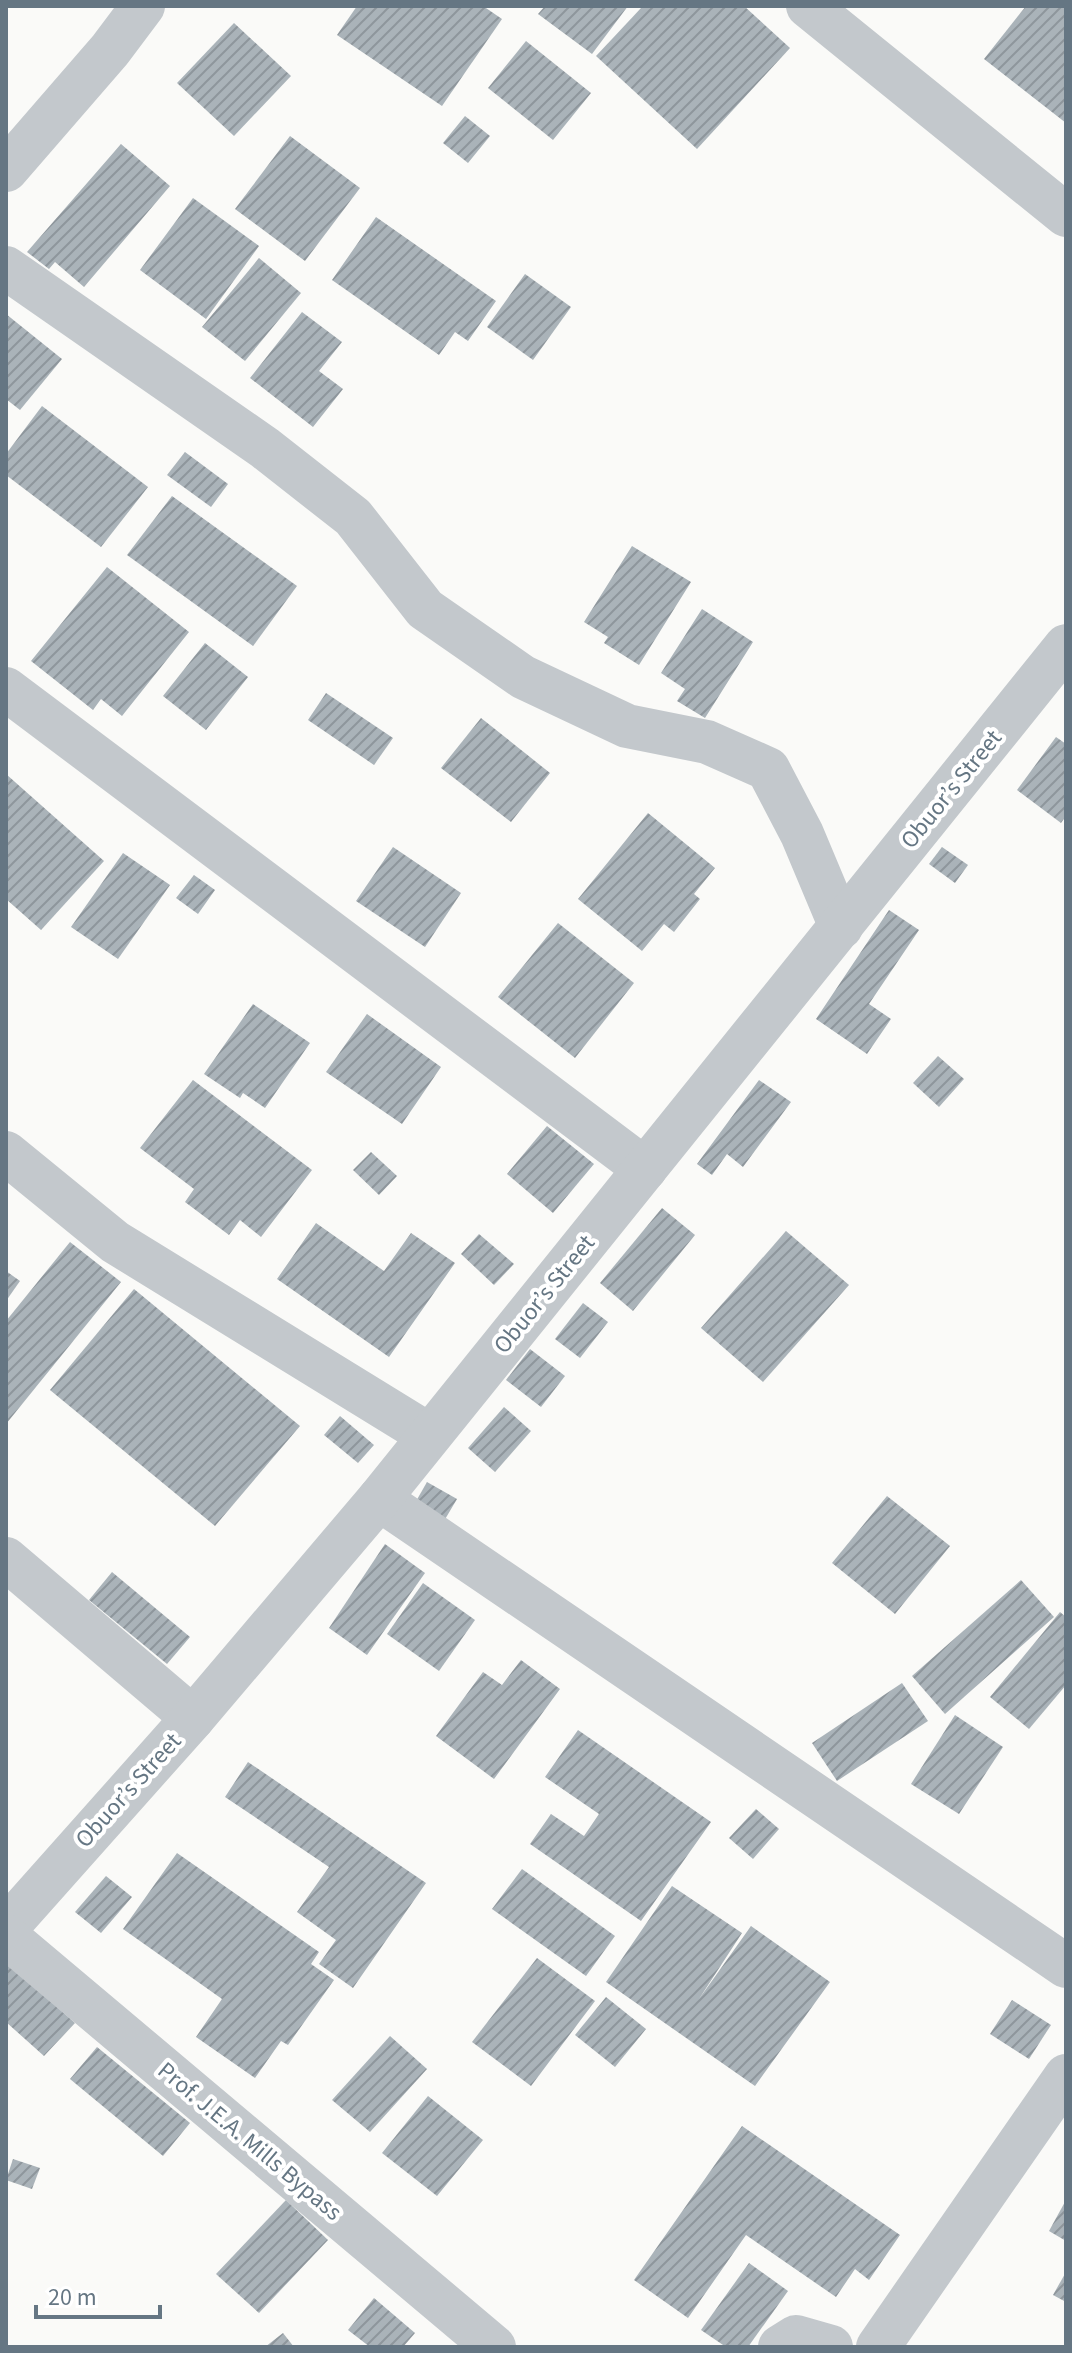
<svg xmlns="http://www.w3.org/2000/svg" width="1072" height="2353" font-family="'Source Sans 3',sans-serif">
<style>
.building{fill:url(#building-hatch)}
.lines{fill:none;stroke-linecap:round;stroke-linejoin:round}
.minor{stroke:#c3c8cc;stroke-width:44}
.labels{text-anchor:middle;stroke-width:8;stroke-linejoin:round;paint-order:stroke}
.street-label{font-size:24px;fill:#657683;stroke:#fff}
</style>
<defs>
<pattern id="building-hatch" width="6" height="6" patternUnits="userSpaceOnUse" patternTransform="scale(2)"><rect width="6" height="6" fill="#aab3b9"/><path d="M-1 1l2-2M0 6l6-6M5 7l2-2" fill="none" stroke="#8e969c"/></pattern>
</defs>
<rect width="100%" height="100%" fill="#fafaf8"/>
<!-- building -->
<g class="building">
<path d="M357 6H483L502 19 442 106 337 35Z"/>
<path d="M545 6H628L592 54 538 14Z"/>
<path d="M643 6H744L790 48 697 149 596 56Z"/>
<path d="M1026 6H1066V123L984 59Z"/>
<path d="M234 23 291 76 234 136 177 83Z"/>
<path d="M526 41 591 93 553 140 488 88Z"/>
<path d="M465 116 490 136 468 163 443 143Z"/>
<path d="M290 136 360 188 305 261 235 209Z"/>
<path d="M121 144 170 186 84 287 55 262 49 269 27 252Z"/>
<path d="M193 198 259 246 206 319 140 270Z"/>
<path d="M376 217 496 301 468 341 455 332 439 355 332 280Z"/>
<path d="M259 258 301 293 245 361 202 327Z"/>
<path d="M525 274 571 307 533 360 487 327Z"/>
<path d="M302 312 342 342 319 371 343 389 313 427 250 378Z"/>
<path d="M6 314 62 359 20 410 6 399Z"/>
<path d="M42 406 148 487 101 547 6 475V454Z"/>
<path d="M185 452 228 484 211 507 167 475Z"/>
<path d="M172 496 297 586 253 646 127 555Z"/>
<path d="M632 546 691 582 639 665 604 643 608 637 584 622Z"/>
<path d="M107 567 189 632 122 716 101 699 93 710 31 661Z"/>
<path d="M702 609 753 642 705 718 677 701 685 689 661 673Z"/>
<path d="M205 643 248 677 206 730 163 696Z"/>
<path d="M326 693 393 738 374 765 308 720Z"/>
<path d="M481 718 550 773 511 822 441 768Z"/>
<path d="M1056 737 1066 744V816L1061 823 1017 790Z"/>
<path d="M6 774 104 861 41 930 6 899Z"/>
<path d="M648 813 715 868 694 894 700 899 674 932 664 924 642 951 578 899Z"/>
<path d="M393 847 461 893 425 947 356 901Z"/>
<path d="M942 847 968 865 955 883 929 864Z"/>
<path d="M123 853 170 885 118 959 71 927Z"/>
<path d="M194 875 215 890 198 914 176 898Z"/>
<path d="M889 910 919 930 869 1004 891 1019 867 1054 816 1019Z"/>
<path d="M558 923 634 983 575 1058 498 997Z"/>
<path d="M253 1004 310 1043 265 1108 243 1093 240 1098 204 1074Z"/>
<path d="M367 1014 441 1067 402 1124 326 1072Z"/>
<path d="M938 1056 964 1079 939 1107 913 1083Z"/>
<path d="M193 1080 312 1170 261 1237 240 1220 229 1235 185 1202 194 1189 140 1148Z"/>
<path d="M759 1080 791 1102 743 1167 727 1154 712 1175 697 1164Z"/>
<path d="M547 1126 594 1164 553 1213 507 1174Z"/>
<path d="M371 1152 397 1176 379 1195 353 1170Z"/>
<path d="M662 1208 695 1235 633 1311 600 1283Z"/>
<path d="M316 1223 384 1271 411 1233 455 1263 389 1357 277 1279Z"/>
<path d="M786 1231 849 1285 763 1382 701 1328Z"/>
<path d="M479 1234 514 1264 494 1285 461 1254Z"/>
<path d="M70 1242 121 1282 6 1424V1321Z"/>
<path d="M6 1271 20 1281 6 1301Z"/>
<path d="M134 1289 300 1426 215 1526 50 1390Z"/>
<path d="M583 1303 608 1322 580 1358 555 1339Z"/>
<path d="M530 1349 565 1376 541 1407 506 1380Z"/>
<path d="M504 1407 531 1431 495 1472 468 1448Z"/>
<path d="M340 1416 374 1445 358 1463 324 1435Z"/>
<path d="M427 1482 457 1499 444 1521 415 1503Z"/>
<path d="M887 1496 950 1546 895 1614 832 1563Z"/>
<path d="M385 1544 425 1573 367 1655 329 1628Z"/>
<path d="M112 1572 190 1637 167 1664 89 1600Z"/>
<path d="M1021 1580 1054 1617 945 1714 912 1676Z"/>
<path d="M423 1583 475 1620 439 1671 387 1634Z"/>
<path d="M1060 1612 1066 1617V1685L1029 1729 990 1697Z"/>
<path d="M521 1660 560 1689 494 1779 436 1736 483 1672 502 1685Z"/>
<path d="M902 1683 928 1721 837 1781 812 1743Z"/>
<path d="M955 1715 1003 1747 959 1814 911 1784Z"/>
<path d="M578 1730 711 1822 641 1921 530 1844 551 1814 584 1836 599 1814 545 1777Z"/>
<path d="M248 1762 426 1883 353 1988 319 1964 336 1940 297 1912 329 1867 225 1797Z"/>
<path d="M756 1809 779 1829 753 1859 729 1838Z"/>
<path d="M177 1853 319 1952 311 1964 334 1980 288 2045 281 2041 255 2078 196 2037 222 1999 123 1929Z"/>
<path d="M522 1869 615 1936 586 1976 492 1909Z"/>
<path d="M106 1876 132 1897 101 1933 75 1912Z"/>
<path d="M672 1886 742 1933 699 1999 751 1926 830 1982 755 2086 606 1982Z"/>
<path d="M537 1958 595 2001 531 2086 472 2042Z"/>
<path d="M9 1964 75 2023 44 2056 6 2022V1967Z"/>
<path d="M606 1997 646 2029 615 2067 575 2035Z"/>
<path d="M1012 2000 1051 2025 1029 2059 990 2034Z"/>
<path d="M390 2036 427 2069 370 2132 332 2100Z"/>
<path d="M97 2047 190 2123 163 2156 70 2079Z"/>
<path d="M428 2096 483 2140 437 2196 382 2153Z"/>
<path d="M742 2126 900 2235 869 2280 855 2269 836 2297 746 2235 688 2318 634 2280Z"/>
<path d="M13 2159 40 2168 32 2189 6 2180Z"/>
<path d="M286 2200 328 2240 259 2313 216 2274Z"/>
<path d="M1066 2200V2241L1049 2231Z"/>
<path d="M749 2263 788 2291 748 2347H726L701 2330Z"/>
<path d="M1066 2272V2302L1053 2295Z"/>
<path d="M374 2298 415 2333 403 2347H370L348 2330Z"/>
<path d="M283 2333 294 2347H265Z"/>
</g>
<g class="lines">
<!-- minor -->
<g class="minor">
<path d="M808 6 1066 215"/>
<path d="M6 170 110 50 143 6"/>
<path d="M6 268 265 448 353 517 425 609 523 677 627 726 707 742 768 769 802 834 841 927"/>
<path d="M6 689 645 1169"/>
<path d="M6 1153 115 1242 429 1435"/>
<path d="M379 1499 1066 1966"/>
<path d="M6 1559 193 1718"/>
<path d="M6 1928 193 1718 379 1499 1066 646"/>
<path d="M6 1936 494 2347"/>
<path d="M780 2347 796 2337 831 2347"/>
<path d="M878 2347 1066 2076"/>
</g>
</g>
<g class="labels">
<!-- street labels -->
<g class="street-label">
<text transform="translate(951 789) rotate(-51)" y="8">Obuor’s Street</text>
<text transform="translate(544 1294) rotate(-51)" y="8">Obuor’s Street</text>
<text transform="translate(128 1790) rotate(-48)" y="8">Obuor’s Street</text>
<text transform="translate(250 2141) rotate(40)" y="8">Prof. J.E.A. Mills Bypass</text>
</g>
</g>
<!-- border -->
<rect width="1072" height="2353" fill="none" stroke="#657683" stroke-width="16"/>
<!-- scale -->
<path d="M36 2305v12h124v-12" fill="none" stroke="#657683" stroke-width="4"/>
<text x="48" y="2305" font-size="24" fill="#657683" stroke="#ffffff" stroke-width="6" paint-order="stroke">20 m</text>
</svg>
